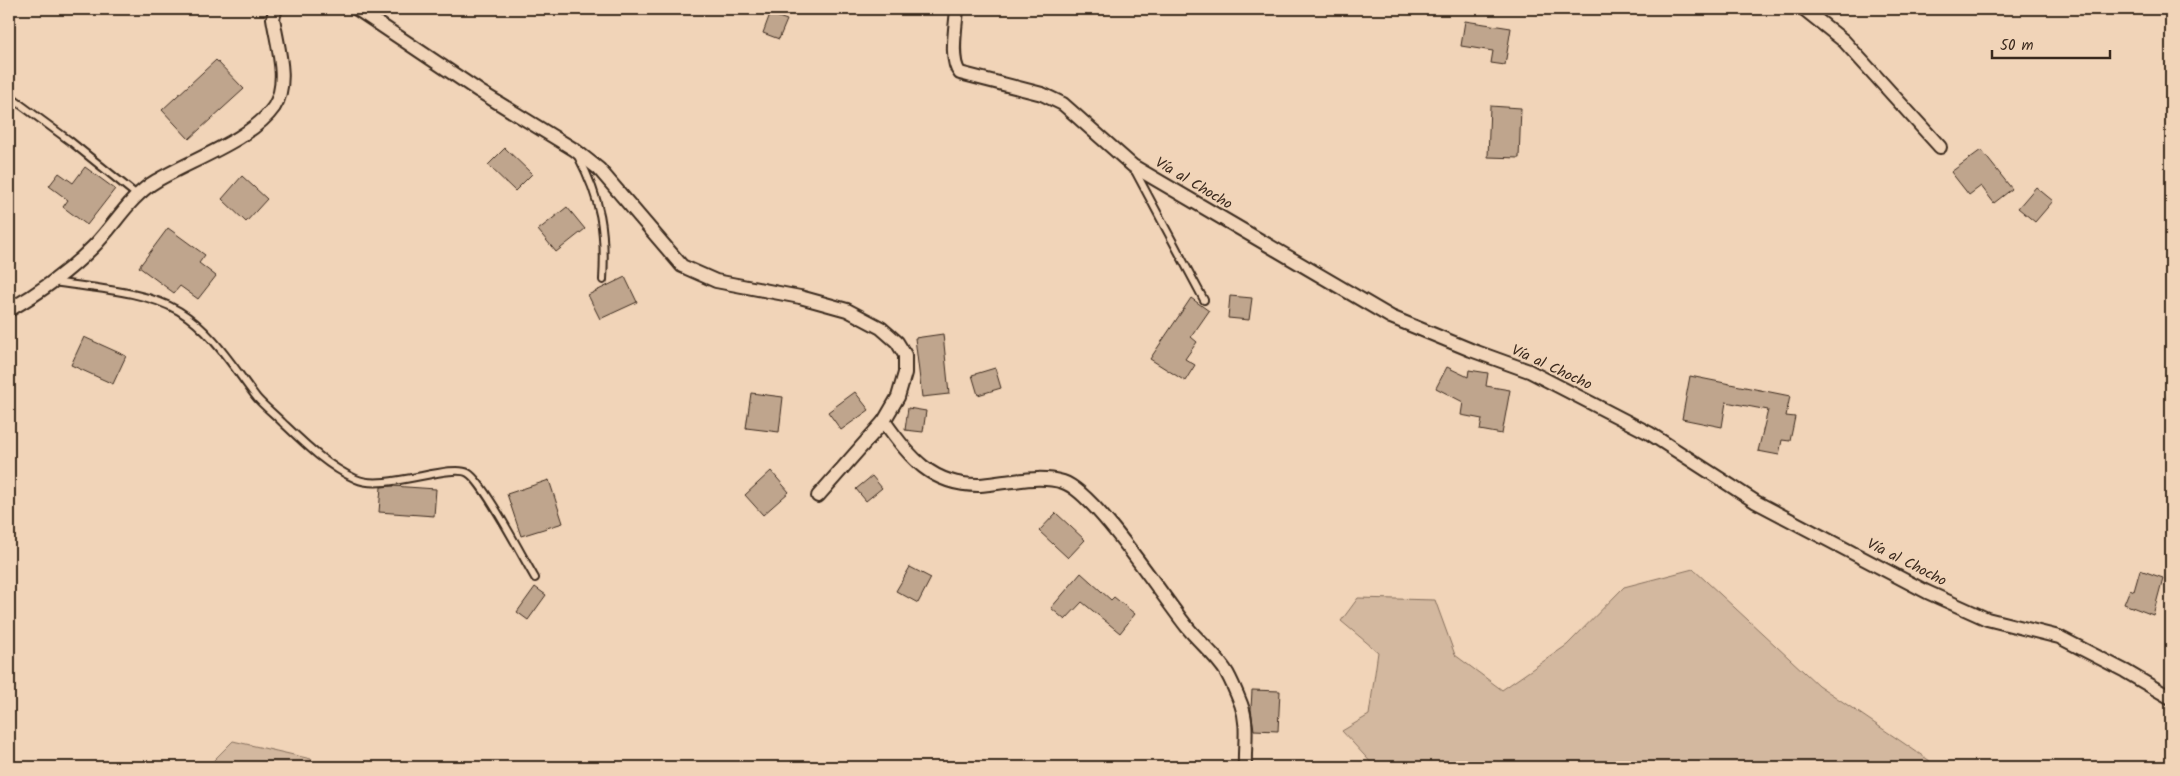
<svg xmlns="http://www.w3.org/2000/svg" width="2180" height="776" font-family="Kalam,sans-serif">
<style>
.green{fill:#d3b89f;stroke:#87715e}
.building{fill:#bfa58d;stroke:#3b2a1e}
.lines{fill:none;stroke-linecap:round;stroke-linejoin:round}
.lane-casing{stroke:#3b2a1e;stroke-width:10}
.street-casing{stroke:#3b2a1e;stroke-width:16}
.lane{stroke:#f1d4b8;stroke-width:6}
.street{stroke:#f1d4b8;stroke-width:12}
.labels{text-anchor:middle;stroke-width:4;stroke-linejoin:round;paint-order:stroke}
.street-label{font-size:15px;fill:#3b2a1e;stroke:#f1d4b8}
</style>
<rect width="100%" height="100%" fill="#f1d4b8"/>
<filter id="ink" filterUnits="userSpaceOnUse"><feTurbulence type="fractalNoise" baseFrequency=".02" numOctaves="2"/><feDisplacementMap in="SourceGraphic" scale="10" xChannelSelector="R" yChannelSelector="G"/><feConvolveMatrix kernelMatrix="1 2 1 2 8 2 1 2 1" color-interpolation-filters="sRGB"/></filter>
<g filter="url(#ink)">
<!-- green -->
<g class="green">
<path d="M1693 569 1818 685 1930 761 1932 767H1375L1342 731 1369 715 1378 652 1341 621 1358 598 1435 600 1455 655 1502 690 1567 645 1624 587Z"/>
<path d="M233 741 311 759 314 767H207Z"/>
</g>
<!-- building -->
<g class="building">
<path d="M770 14 787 20 779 39 763 33Z"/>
<path d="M1465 21 1511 28 1505 65 1491 63 1493 51 1461 46Z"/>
<path d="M216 60 244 89 189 139 162 110Z"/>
<path d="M1490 106 1521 108 1519 158 1488 157Z"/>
<path d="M505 148 532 174 515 191 488 165Z"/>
<path d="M1981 150 2012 189 1994 203 1981 186 1969 195 1951 172Z"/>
<path d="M85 167 115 189 87 225 63 207 68 200 49 186 59 173 73 183Z"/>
<path d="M242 176 267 199 246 222 222 199Z"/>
<path d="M2036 187 2053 201 2035 222 2018 208Z"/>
<path d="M567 207 585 229 556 252 538 230Z"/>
<path d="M168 228 205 255 199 263 216 276 198 299 180 286 174 293 139 267Z"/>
<path d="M625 277 637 302 600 319 588 295Z"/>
<path d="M1230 296 1252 298 1249 320 1228 318Z"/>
<path d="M1191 298 1209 311 1191 337 1197 342 1185 359 1195 365 1185 381 1150 359Z"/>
<path d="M943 334 949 394 922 397 915 338Z"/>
<path d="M84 337 126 356 113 384 71 365Z"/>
<path d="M1447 367 1468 377 1469 370 1488 373 1486 386 1510 390 1502 434 1480 430 1482 419 1461 415 1463 402 1436 388Z"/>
<path d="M995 368 1001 388 978 395 972 375Z"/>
<path d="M1690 376 1790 396 1786 416 1795 417 1790 441 1782 440 1779 455 1758 451 1768 410 1726 402 1722 427 1682 419Z"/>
<path d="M855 392 869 410 841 430 828 412Z"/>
<path d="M751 393 783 397 779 432 746 428Z"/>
<path d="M908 408 926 411 923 432 905 430Z"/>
<path d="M771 471 789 492 763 515 745 495Z"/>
<path d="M872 476 882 488 866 501 856 489Z"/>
<path d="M549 480 563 523 521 536 507 494Z"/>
<path d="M392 486 436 489 434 516 379 512 381 487Z"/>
<path d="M1056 513 1085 540 1068 558 1039 531Z"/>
<path d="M910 567 931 578 918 603 896 591Z"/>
<path d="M2140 570 2163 578 2153 615 2124 604 2130 589 2134 591Z"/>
<path d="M1081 573 1111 600 1114 597 1135 614 1120 633 1082 602 1065 620 1051 608Z"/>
<path d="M535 587 546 595 528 620 517 612Z"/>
<path d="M1252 690 1280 691 1278 731 1254 730 1251 709Z"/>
</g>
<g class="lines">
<!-- lane casing -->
<g class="lane-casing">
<g id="lane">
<path d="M9 96 70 141 138 196"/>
<path d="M578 156C601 200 606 230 603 280"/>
<path d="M1134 169 1204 300"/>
<path d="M54 282C92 288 146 291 179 311 212 331 234 368 257 398 264 406 274 414 282 422 304 443 327 466 356 479 383 492 451 463 468 473 484 482 523 558 535 578"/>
</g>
</g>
<!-- street casing -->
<g class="street-casing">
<g id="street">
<path d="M357 9 479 91 575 150 599 169 682 266 716 281 800 297 847 310 881 328 897 342 905 355V373L898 397 884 421C909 457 932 486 980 485 991 484 1003 482 1014 481 1030 479 1046 477 1063 482 1095 492 1162 596 1187 627 1199 642 1217 656 1227 673 1232 682 1237 694 1241 704 1249 725 1244 745 1245 767"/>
<path d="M957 9C956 25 949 61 960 73L1042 94 1063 104 1133 166 1391 317 1471 350 1529 371 1649 433 1756 502 1927 592 1987 619 2059 637 2125 671 2171 698"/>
<path d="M1804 9 1844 41 1940 147"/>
<path d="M9 310C39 293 68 272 93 247 114 226 130 196 156 181 191 160 251 140 274 107 290 82 277 45 273 18L276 9"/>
<path d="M818 496 884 421"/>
</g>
</g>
<!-- lane -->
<use href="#lane" class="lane"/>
<!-- street -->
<use href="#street" class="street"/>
</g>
</g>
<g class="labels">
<!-- street labels -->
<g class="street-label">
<text transform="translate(1194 183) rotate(31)" y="5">Vía al Chocho</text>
<text transform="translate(1552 367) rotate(25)" y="5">Vía al Chocho</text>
<text transform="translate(1907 562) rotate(27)" y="5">Vía al Chocho</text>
</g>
</g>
<!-- margin -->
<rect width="2180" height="776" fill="none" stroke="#f1d4b8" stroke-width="30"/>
<rect x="15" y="15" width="2150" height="746" fill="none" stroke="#3b2a1e" stroke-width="2" filter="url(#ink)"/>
<!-- scale -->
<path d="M1992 50v8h118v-8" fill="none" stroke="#3b2a1e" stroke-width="2.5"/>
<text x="2000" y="50" font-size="15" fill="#3b2a1e" stroke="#f1d4b8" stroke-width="4" paint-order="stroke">50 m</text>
</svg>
